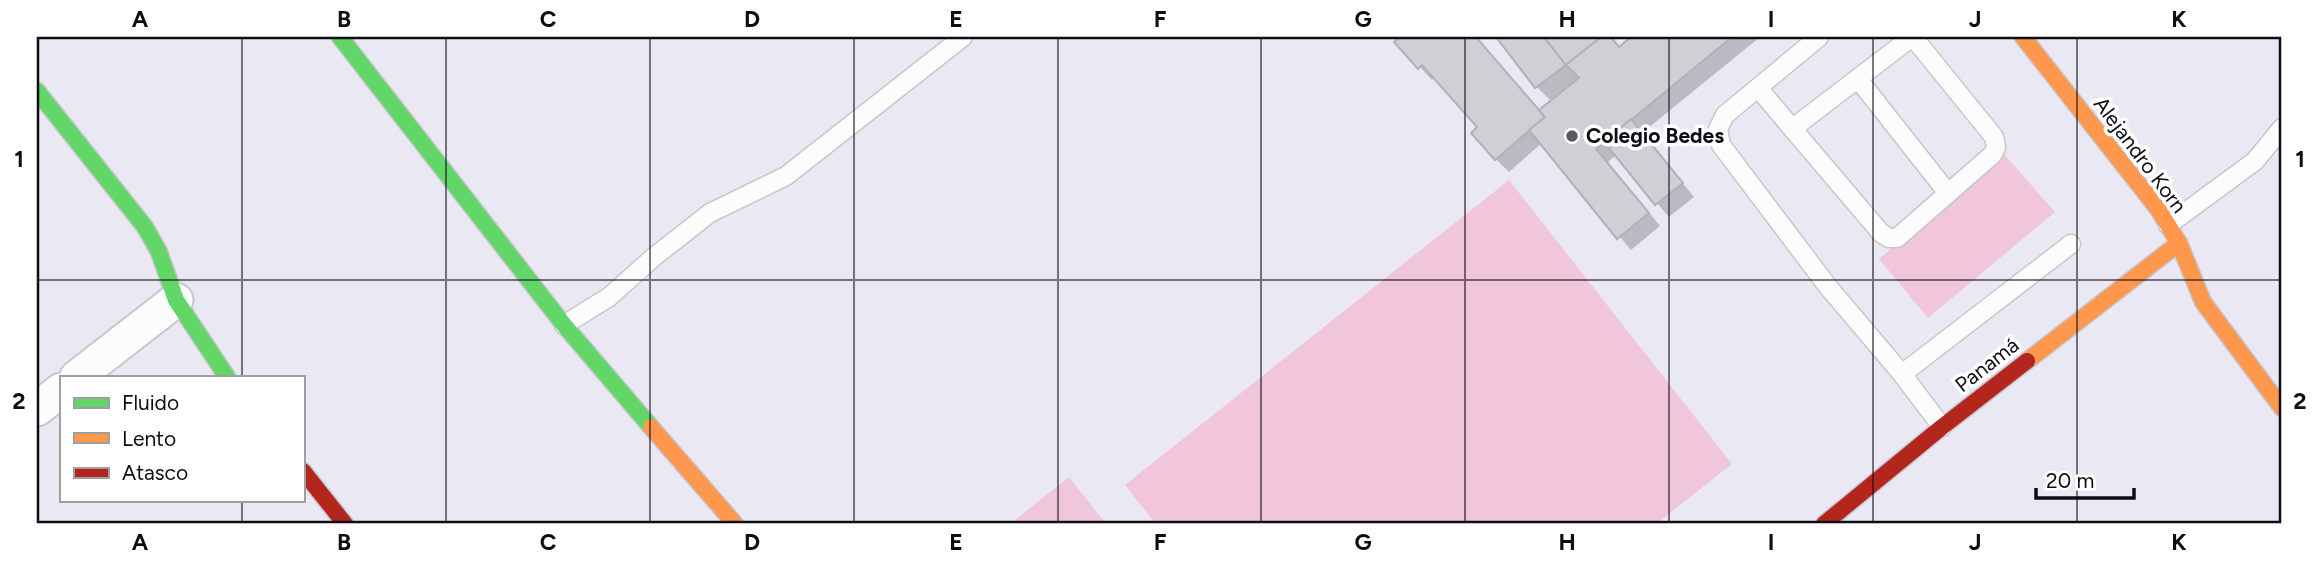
<svg xmlns="http://www.w3.org/2000/svg" width="2319" height="561" font-family="Figtree,sans-serif">
<style>
.pitch{fill:#f1c6db}
.shadow{fill:#0003}
.building{fill:#d2ced6;stroke:#b4b0b8;stroke-width:2}
.lines{fill:none;stroke-linecap:round;stroke-linejoin:round}
.lane-casing{stroke:#c7c6ce;stroke-width:21}
.street-casing{stroke:#c7c6ce;stroke-width:37}
.fast-casing{stroke:#c7c6ce;stroke-width:19}
.slow-casing{stroke:#c7c6ce;stroke-width:19}
.jam-casing{stroke:#c7c6ce;stroke-width:19}
.lane{stroke:#fcfcfd;stroke-width:18}
.street{stroke:#fcfcfd;stroke-width:33}
.fast{stroke:#63d668;stroke-width:16}
.slow{stroke:#ff974d;stroke-width:16}
.jam{stroke:#b3261e;stroke-width:16}
.grid{fill:none;stroke:#0e0d14;stroke-width:2;stroke-opacity:0.55}
.poi-dot{fill:#5b5a62;stroke:#fff;stroke-width:2.5}
.labels{text-anchor:middle;stroke-width:7;stroke-linejoin:round;paint-order:stroke}
.poi-label{font-size:21px;font-weight:bold;fill:#0e0d14;stroke:#fff;text-anchor:start}
.street-label{font-size:21px;fill:#0e0d14;stroke:#fff}
.neatline{fill:none;stroke:#0e0d14;stroke-width:2.5}
.grid-label{font-size:23px;text-anchor:middle;font-weight:bold;fill:#0e0d14}
</style>
<rect width="100%" height="100%" fill="#eae8f3"/>
<!-- pitch -->
<g class="pitch">
<path d="M2003 153 2055 212 1928 318 1879 259Z"/>
<path d="M1509 180 1732 464 1656 524H1156L1125 485Z"/>
<path d="M1069 477 1106 524H1010Z"/>
</g>
<!-- shadow -->
<path class="shadow" d="M1403 37H1476L1540 111 1552 102 1537 87 1498 37H1612L1621 48 1634 37H1760L1642 133 1694 197 1669 217 1616 155 1608 162 1660 226 1631 250 1542 143 1509 172 1496 159 1479 128 1435 77 1432 80 1397 42Z"/>
<!-- building -->
<g class="building">
<path d="M1400 37H1476L1545 117 1495 160 1471 133 1477 127 1422 65 1418 69 1394 42Z"/>
<path d="M1496 37H1544L1566 65 1535 88Z"/>
<path d="M1544 37H1601L1566 65Z"/>
<path d="M1601 37H1611L1619 47 1631 37H1732L1596 149 1649 213 1617 239 1529 130 1545 117 1539 110 1579 78 1566 65Z"/>
<path d="M1631 119 1683 183 1655 205 1604 142Z"/>
</g>
<g class="lines">
<!-- lane casing -->
<g class="lane-casing">
<g id="lane">
<path d="M1819 37 1725 115 1718 129 1721 145 1829 288 1902 374 1942 427"/>
<path d="M1858 79 1947 192"/>
<path d="M1758 88 1881 233 1889 238H1897L1993 154 1996 147 1994 137 1913 37"/>
<path d="M1793 128 1912 37"/>
<path d="M2168 225 2255 161 2282 128"/>
<path d="M564 325 609 297 655 256 710 213 786 176 963 37"/>
<path d="M1902 374 2071 244"/>
</g>
</g>
<!-- street casing -->
<g class="street-casing">
<g id="street">
<path d="M77 377 176 300"/>
<path d="M37 409 61 390"/>
</g>
</g>
<!-- fast casing -->
<g class="fast-casing">
<g id="fast">
<path d="M340 37 564 325 651 427"/>
<path d="M37 91 145 227 159 252 176 300 227 377"/>
</g>
</g>
<!-- slow casing -->
<g class="slow-casing">
<g id="slow">
<path d="M2023 37 2158 209 2179 243 2203 302 2282 408"/>
<path d="M2027 361 2179 243"/>
<path d="M651 427 735 524"/>
</g>
</g>
<!-- jam casing -->
<g class="jam-casing">
<g id="jam">
<path d="M303 471 345 524"/>
<path d="M1824 524 1942 427 2027 361"/>
</g>
</g>
<!-- lane -->
<use href="#lane" class="lane"/>
<!-- street -->
<use href="#street" class="street"/>
<!-- fast -->
<use href="#fast" class="fast"/>
<!-- slow -->
<use href="#slow" class="slow"/>
<!-- jam -->
<use href="#jam" class="jam"/>
</g>
<!-- grid -->
<path class="grid" d="M242 37V377M446 37V524M650 37V524M854 37V524M1058 37V524M1261 37V524M1465 37V524M1669 37V524M1873 37V524M2077 37V524M37 280H2282M242 500V524"/>
<!-- markers -->
<circle class="poi-dot" cx="1572" cy="136" r="7"/>
<g class="labels">
<!-- poi labels -->
<g class="poi-label">
<text x="1586" y="143">Colegio Bedes</text>
</g>
<!-- street labels -->
<g class="street-label">
<text transform="translate(2140 155) rotate(53)" y="7">Alejandro Korn</text>
<text transform="translate(1987 365) rotate(-38)" y="7">Panamá</text>
</g>
</g>
<!-- border -->
<rect width="2319" height="561" fill="none" stroke="#ffffff" stroke-width="77"/>
<!-- legend -->
<rect x="60" y="376" width="245" height="126" fill="#ffffff" stroke="#9f9ea1" stroke-width="2"/>
<rect x="74" y="398" width="35" height="10" fill="#63d668" stroke="#9f9ea1" stroke-width="2"/>
<text x="122" y="410" font-size="21" fill="#0e0d14">Fluido</text>
<rect x="74" y="433" width="35" height="10" fill="#ff974d" stroke="#9f9ea1" stroke-width="2"/>
<text x="122" y="446" font-size="21" fill="#0e0d14">Lento</text>
<rect x="74" y="468" width="35" height="10" fill="#b3261e" stroke="#9f9ea1" stroke-width="2"/>
<text x="122" y="480" font-size="21" fill="#0e0d14">Atasco</text>
<!-- scale -->
<path d="M2036 488v10h98v-10" fill="none" stroke="#0e0d14" stroke-width="3.5"/>
<text x="2046" y="488" font-size="21" fill="#0e0d14" stroke="#ffffff" stroke-width="5" paint-order="stroke">20 m</text>
<rect x="38" y="38" width="2242" height="484" class="neatline"/>
<g class="grid-label">
<text x="140" y="27">A</text>
<text x="344" y="27">B</text>
<text x="548" y="27">C</text>
<text x="752" y="27">D</text>
<text x="956" y="27">E</text>
<text x="1160" y="27">F</text>
<text x="1363" y="27">G</text>
<text x="1567" y="27">H</text>
<text x="1771" y="27">I</text>
<text x="1975" y="27">J</text>
<text x="2179" y="27">K</text>
<text x="19" y="167">1</text>
<text x="2300" y="167">1</text>
<text x="19" y="409">2</text>
<text x="2300" y="409">2</text>
<text x="140" y="550">A</text>
<text x="344" y="550">B</text>
<text x="548" y="550">C</text>
<text x="752" y="550">D</text>
<text x="956" y="550">E</text>
<text x="1160" y="550">F</text>
<text x="1363" y="550">G</text>
<text x="1567" y="550">H</text>
<text x="1771" y="550">I</text>
<text x="1975" y="550">J</text>
<text x="2179" y="550">K</text>
</g>
</svg>
